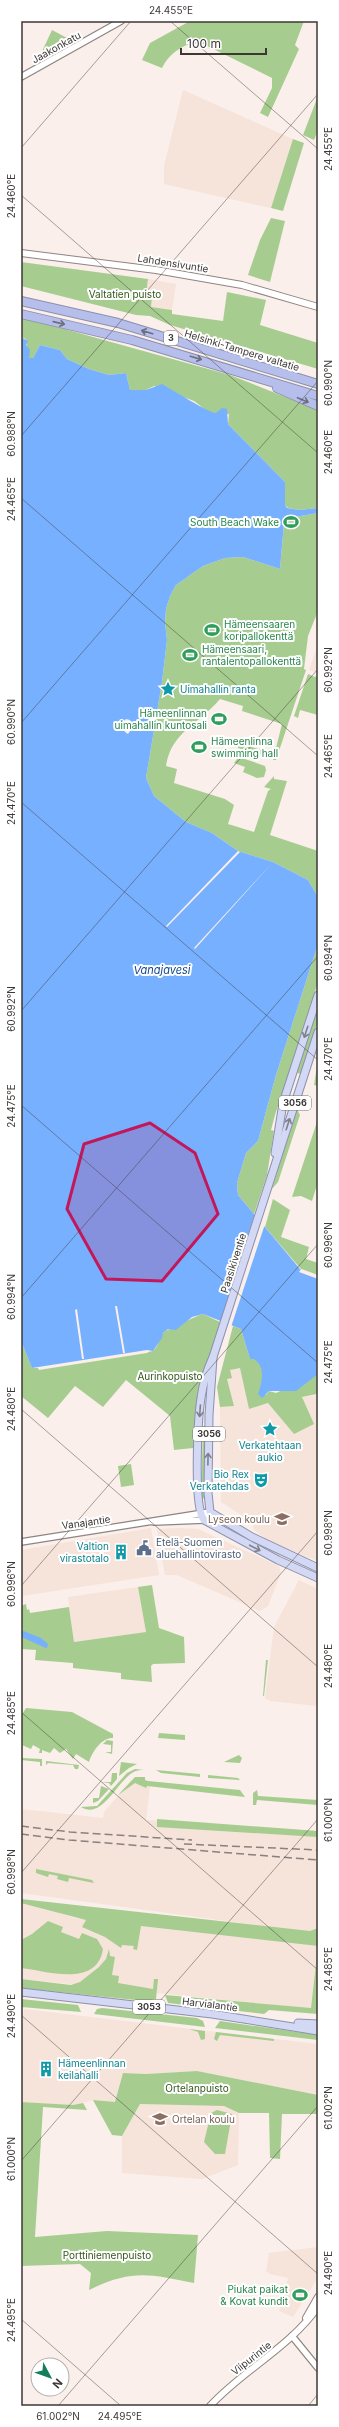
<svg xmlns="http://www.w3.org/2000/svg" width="339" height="2427" font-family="Inter,sans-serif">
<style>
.built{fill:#f6e3da}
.green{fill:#a6cd8f}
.water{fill:#77b0fe;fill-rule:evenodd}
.pier{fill:#faefea}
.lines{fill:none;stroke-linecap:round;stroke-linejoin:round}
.tertiary-casing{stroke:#8f8580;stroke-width:8}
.secondary-casing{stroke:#8f8580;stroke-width:8}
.primary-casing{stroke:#8c90ac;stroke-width:9}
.motorway-casing{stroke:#8c90ac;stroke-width:10}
.tertiary{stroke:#fff;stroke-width:5.5}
.secondary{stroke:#fff;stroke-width:6}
.primary{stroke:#d3d9f4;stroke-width:7}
.motorway{stroke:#b6bfec;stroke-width:8}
.rail{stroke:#89817e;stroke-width:1.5;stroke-dasharray:8 4;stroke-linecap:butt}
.oneway{stroke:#6d6e7f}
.oneway2{stroke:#80808c}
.marked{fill:#c2185b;fill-opacity:0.2;stroke:#c2185b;stroke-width:3;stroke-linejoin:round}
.ticks{fill:none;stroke:#3d3836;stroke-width:1;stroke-opacity:0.45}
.labels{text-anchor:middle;stroke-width:4;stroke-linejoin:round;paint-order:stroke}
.shield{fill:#fff;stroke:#777472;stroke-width:1}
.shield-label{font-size:9px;font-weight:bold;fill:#3d3836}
.street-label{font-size:10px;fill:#3d3836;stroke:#fff}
.park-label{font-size:10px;fill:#33561b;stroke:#fff}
.leisure-label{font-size:10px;fill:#27864d;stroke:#fff;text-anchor:end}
.culture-label{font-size:10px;fill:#0d838f;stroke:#fff;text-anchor:start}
.education-label{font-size:10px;fill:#785e54;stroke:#fff;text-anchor:end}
.service-label{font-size:10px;fill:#4e5e75;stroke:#fff;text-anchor:start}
.water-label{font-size:11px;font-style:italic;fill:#13498e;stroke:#fff}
.neatline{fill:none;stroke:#3d3836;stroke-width:1.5}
.ticks-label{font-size:10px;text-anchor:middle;fill:#3d3836}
</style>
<rect width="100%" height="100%" fill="#faefea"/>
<!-- built -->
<g class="built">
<path d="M183 90 293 139 271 208 164 184V166Z"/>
<path d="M148 279 176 284 172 310 151 307 146 294Z"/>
<path d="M318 644V673L309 670Z"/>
<path d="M240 1367 249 1409 278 1401 318 1395V1561L272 1543 254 1530 252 1522 221 1502 220 1407 234 1406 227 1379 230 1370Z"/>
<path d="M151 1528 159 1575 21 1596V1550Z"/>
<path d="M179 1528 198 1529 279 1566 281 1573 268 1606 260 1611 177 1575H165L157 1529Z"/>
<path d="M299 1580 318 1589V1706L270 1701 265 1698 274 1627Z"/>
<path d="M138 1587 146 1632 74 1642 68 1597Z"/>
<path d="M137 1780 150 1786 146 1820 318 1831V1936L308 1945 318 1946 311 2009 21 1979V1900L74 1918 103 1922 139 1932 140 1926 308 1932 21 1893V1809L103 1818 104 1812 130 1782Z"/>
<path d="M24 2009 318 2044V2095L197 2071 146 2074 123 2073 115 2103 94 2100 73 2105 21 2102V2036Z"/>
<path d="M140 2104 224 2106 239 2113 238 2165 202 2179 122 2173V2136Z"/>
<path d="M318 2247V2277L293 2317 279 2311 288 2278 270 2274 266 2271 269 2253Z"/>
</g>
<!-- green -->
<g class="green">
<path d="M190 21H304L295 45 299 49 268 117 260 113 272 88V78L197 41C182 46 169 53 162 68L142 60 150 43Z"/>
<path d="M52 30 69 39 70 42 38 60Z"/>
<path d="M318 96V130L314 140 303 135Z"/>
<path d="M293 139 304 143 283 211 271 208Z"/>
<path d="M271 218 285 221 270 282 248 275 260 240Z"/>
<path d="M21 262 148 279 146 294 152 296 151 307 172 310V314L223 321 227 292 266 300 260 325 318 343V369L170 325 150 316 136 315 21 286Z"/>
<path d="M21 317 230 375 318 410V508L299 510 288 508 285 505V482L228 424 229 414 210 413 194 401 154 386 146 390H130L126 373 109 375 89 369 67 359 60 350 40 345 33 358H28L26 339 21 337Z"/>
<path d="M318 513V611L308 636 304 669 306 670 276 760H273L282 724 242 711 243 706 220 699C199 724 171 732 166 766L177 769 174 783 225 799 234 805 228 824 254 832 268 791 271 789 264 787 274 776V779L287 781 270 835 318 851V897L308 880 273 862 238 851 212 833 186 822 154 796 146 778 162 682 167 640 165 622 166 609 170 596 176 585 203 566 225 558 243 557 280 569 284 523 289 518Z"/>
<path d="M308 674 315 677 318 675V715L300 710 298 718 294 716Z"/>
<path d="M239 743 271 753 270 757 238 748Z"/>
<path d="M242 758 265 766 266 770 264 777 257 778 243 772 245 767 234 763 237 759Z"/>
<path d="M318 944V982L275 1115 271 1130 274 1131 267 1175 254 1214 238 1195 237 1183 246 1153 258 1141 276 1075Z"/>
<path d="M318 1005V1021L301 1074 297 1073Z"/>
<path d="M318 1060V1086L314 1085Z"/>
<path d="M297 1109 300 1115 278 1182 272 1189Z"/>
<path d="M318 1119V1182L312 1201 301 1196 292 1197Z"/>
<path d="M273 1199 290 1210 281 1237 309 1247 306 1259 318 1263V1275L301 1269 265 1227Z"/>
<path d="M203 1314 220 1322 198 1391 193 1448 174 1450 170 1416 126 1380 103 1407 75 1386 48 1418 21 1396V1341L32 1368H38L39 1370 147 1353C149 1351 152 1352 154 1350 159 1345 159 1338 163 1333 165 1330 199 1315 203 1314Z"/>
<path d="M233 1326 241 1329 250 1359 254 1358C264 1366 264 1377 260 1388L266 1395 269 1391 276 1393 318 1374V1395L317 1394 272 1403 302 1397 314 1424 294 1434 268 1403 249 1409 240 1368 230 1370 232 1378 227 1379 234 1406 220 1407 217 1387Z"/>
<path d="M203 1426H206L205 1498 201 1499Z"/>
<path d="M131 1464 134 1485 121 1487 118 1466Z"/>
<path d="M152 1585 159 1628 184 1637 185 1663 153 1664 151 1666 152 1682 121 1679V1673L73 1668V1663L35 1660 36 1650 21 1649V1606L26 1604 27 1610 29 1609 30 1613 69 1607 74 1642 146 1632 138 1587Z"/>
<path d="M266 1660H268L264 1696H263Z"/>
<path d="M26 1708 72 1712 113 1734V1738C102 1737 92 1752 89 1762L76 1754 73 1759 66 1749 60 1753 54 1748 50 1753 42 1750V1753H39L40 1749 33 1745 31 1749 22 1745 23 1742 21 1741V1716Z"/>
<path d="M159 1733 185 1735V1740L158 1738Z"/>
<path d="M107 1740 113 1741 112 1754 105 1752H111V1745L103 1744Z"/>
<path d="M239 1755 242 1758 240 1763 224 1762Z"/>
<path d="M21 1758 42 1759V1766H40V1762L21 1760Z"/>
<path d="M46 1761 79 1765 78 1769H75L73 1765 48 1763 46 1765Z"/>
<path d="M121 1762 137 1764 129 1768 119 1776Z"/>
<path d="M135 1769 144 1770C140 1770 136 1770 132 1773 117 1782 102 1820 81 1807L97 1806 127 1773Z"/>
<path d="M156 1770 200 1774V1777L161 1773Z"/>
<path d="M112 1773H117V1779L111 1786 109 1783 100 1782H111Z"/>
<path d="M208 1775 238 1778 240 1780 208 1778Z"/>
<path d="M135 1777H145V1780L148 1781 240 1790 245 1797 147 1786 146 1788 135 1783 118 1795Z"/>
<path d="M101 1786 109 1789 98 1801 93 1803V1798H99Z"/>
<path d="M257 1790 258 1796 318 1800V1805L257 1800 256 1805H253V1793Z"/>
<path d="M157 1819 318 1831V1837L157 1827Z"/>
<path d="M36 1869 92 1880 94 1883 69 1878 68 1882 57 1879 58 1876 49 1874 48 1877 36 1873Z"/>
<path d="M21 1899 310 1931 318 1928V2014L269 2010 264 2014 168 2003 165 1995 311 2008 318 1946 141 1926 137 1950 133 1949 134 1946 122 1945 121 1948 105 1937 82 1927 86 1920 21 1903Z"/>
<path d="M48 1921 63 1927 61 1932 79 1939 82 1933 97 1939 103 1949C97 1988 47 1971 21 1968V1940L32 1934Z"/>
<path d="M109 1949 110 1956 115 1957 112 1975 119 1976 118 1983 153 1989 154 1979H158L156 1999 145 2001 21 1988V1979L71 1985 80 1982 99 1967 106 1959Z"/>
<path d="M21 1999 78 2005 81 2012 21 2007Z"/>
<path d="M102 2008 197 2018 203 2021 205 2027 94 2014 97 2009Z"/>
<path d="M220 2021 318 2035V2040L215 2028Z"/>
<path d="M189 2029 205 2031V2039L201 2040 198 2032Z"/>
<path d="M216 2032 274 2039V2041L220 2035 217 2041 214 2039Z"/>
<path d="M197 2071 318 2095V2114H282L280 2159 270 2158 269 2113H239L224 2106 140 2104 122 2136 112 2135 93 2100 115 2102 123 2073 146 2074Z"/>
<path d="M21 2102 73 2105 83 2103 87 2110 43 2107 35 2237 107 2231 198 2235 194 2283C149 2274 132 2269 89 2290L91 2273 80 2264 21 2266Z"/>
<path d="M217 2110 232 2114 225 2154H215L204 2142 211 2113Z"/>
</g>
<!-- water -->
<g class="water">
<path d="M21 337 28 341 26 345 30 350 29 358H33L40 345 60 350 67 359 89 369 109 375 126 373 130 390H146L162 384C171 389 209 413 216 413L222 408 227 409 228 424 285 482V505L287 508 299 510 318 508V513L289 518 284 523 280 569 243 557 225 558 203 566 176 585 170 596 166 609 165 622 167 640 162 682 146 778 154 796 186 822 212 833 238 851 273 862 308 880 318 897V944L276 1075 258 1141 246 1153 237 1183 238 1195 300 1269 318 1275V1374L296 1391H269L262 1398 258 1394C262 1381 266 1368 254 1359H250L241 1329 203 1314 192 1317 176 1330 168 1329 163 1333 162 1338 153 1351 147 1350 32 1368 21 1341ZM126 719 130 720 133 727 128 734 125 732 122 723Z"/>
<path d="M21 1630 41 1638 48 1644 47 1648C44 1648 27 1639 21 1637Z"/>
</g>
<!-- pier -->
<g class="pier">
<path d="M238 851 240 852 167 927 166 926Z"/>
<path d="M273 862 195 949 194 948Z"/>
<path d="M255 1213 265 1224 231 1327 220 1324Z"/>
<path d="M301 1269 318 1275V1279L299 1272Z"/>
<path d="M115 1306H117L125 1353H123Z"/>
<path d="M77 1309 84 1359H82L75 1310Z"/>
</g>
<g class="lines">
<!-- tertiary casing -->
<g class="tertiary-casing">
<g id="tertiary">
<path d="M21 77 121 21"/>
<path d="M21 1542 210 1512 209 1516 204 1520 154 1522"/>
<path d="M292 2336 318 2368"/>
</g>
</g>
<!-- secondary casing -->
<g class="secondary-casing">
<g id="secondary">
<path d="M21 253 156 270 242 285 318 307"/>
<path d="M306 2318 318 2297"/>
<path d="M210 2406C243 2370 289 2348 318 2307"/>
</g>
</g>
<!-- primary casing -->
<g class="primary-casing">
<g id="primary">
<path d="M318 1032 213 1357C207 1370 203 1383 201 1398 198 1417 193 1507 204 1520L278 1560 318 1578"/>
<path d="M275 1153 283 1103 318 995"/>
<path d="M213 1358 209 1415 208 1493 210 1512 252 1537 318 1568"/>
<path d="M21 1992 212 2014 318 2031"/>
<path d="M298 2023 318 2024"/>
</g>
</g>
<!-- motorway casing -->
<g class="motorway-casing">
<g id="motorway">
<path d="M21 301 118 323 318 384"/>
<path d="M21 314 132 340 318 396"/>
<path d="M277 388 318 406"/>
</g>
</g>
<!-- tertiary -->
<use href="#tertiary" class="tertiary"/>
<!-- secondary -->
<use href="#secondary" class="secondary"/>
<!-- primary -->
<use href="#primary" class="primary"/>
<!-- motorway -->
<use href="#motorway" class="motorway"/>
<!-- rail -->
<g class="rail">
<path d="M21 1826 70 1832 192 1840"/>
<path d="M21 1834 69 1840 318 1860"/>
<path d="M184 1844 318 1850"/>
</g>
</g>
<!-- one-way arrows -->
<defs><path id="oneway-shaft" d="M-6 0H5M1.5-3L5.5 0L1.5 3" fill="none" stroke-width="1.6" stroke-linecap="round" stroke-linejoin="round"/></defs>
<g class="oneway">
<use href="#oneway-shaft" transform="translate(59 323) rotate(13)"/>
<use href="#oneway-shaft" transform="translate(147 332) rotate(-164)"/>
<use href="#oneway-shaft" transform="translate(196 358) rotate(16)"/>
<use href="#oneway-shaft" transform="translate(303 400) rotate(23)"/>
</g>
<g class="oneway2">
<use href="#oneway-shaft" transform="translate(306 1032) rotate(108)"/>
<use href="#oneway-shaft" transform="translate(288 1124) rotate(-72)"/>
<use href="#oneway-shaft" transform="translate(200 1411) rotate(94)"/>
<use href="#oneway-shaft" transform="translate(208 1459) rotate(-89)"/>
<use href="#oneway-shaft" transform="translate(255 1548) rotate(28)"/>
</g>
<!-- marked area -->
<path class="marked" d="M150 1123 195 1153 218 1214 162 1281 106 1279 67 1209 84 1144Z"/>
<!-- ticks -->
<path class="ticks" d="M170 21 318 149M21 148 131 21M21 195 318 453M21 436 318 94M21 498 318 756M21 723 318 381M21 802 318 1060M21 1011 318 669M21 1105 318 1363M21 1298 318 956M21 1409 318 1667M21 1586 318 1244M21 1712 318 1970M21 1873 318 1531M21 2015 318 2274M21 2161 318 1819M21 2319 121 2406M58 2406 318 2106M308 2406 318 2394"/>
<!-- icons -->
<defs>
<g id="stadium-bare" transform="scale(1.2)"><path d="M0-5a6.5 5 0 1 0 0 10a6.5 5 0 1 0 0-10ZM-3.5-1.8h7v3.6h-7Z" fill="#2e9e5b" stroke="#fff" stroke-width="2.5" paint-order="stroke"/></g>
<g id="sight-bare" transform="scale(1.2)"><path d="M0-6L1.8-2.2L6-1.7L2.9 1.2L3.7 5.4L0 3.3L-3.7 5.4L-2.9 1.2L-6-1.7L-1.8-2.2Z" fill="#0f9aa8" stroke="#fff" stroke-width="2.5" paint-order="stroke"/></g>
<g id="theatre-bare" transform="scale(1.2)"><path d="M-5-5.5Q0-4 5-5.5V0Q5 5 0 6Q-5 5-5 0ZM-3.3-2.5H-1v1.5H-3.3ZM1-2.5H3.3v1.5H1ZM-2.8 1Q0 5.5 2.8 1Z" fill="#0f9aa8" stroke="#fff" stroke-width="2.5" paint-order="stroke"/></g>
<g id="school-bare" transform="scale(1.2)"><path d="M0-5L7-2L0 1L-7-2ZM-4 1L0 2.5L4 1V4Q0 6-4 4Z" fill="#8d6e63" stroke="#fff" stroke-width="2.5" paint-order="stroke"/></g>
<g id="civic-bare" transform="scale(1.2)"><path d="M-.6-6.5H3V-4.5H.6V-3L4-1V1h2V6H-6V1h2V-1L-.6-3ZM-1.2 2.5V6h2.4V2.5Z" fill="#5c6f8a" stroke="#fff" stroke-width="2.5" paint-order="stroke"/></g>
<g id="building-bare" transform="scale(1.2)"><path d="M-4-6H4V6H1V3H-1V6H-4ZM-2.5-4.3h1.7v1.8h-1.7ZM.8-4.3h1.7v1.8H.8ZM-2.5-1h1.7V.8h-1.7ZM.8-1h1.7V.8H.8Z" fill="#0f9aa8" stroke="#fff" stroke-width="2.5" paint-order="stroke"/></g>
</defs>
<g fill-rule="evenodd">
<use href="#stadium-bare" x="291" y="522"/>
<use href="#stadium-bare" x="212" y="630"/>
<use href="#stadium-bare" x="190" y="655"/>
<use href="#sight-bare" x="168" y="689"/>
<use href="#stadium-bare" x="219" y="719"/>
<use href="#stadium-bare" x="199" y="747"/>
<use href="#sight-bare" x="270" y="1429"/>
<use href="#theatre-bare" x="261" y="1480"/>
<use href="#school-bare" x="282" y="1519"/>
<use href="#civic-bare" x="144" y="1548"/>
<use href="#building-bare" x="121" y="1552"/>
<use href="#building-bare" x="46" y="2069"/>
<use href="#school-bare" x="160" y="2119"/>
<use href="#stadium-bare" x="300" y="2295"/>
</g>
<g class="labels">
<!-- shield labels -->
<g class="shield">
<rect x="164" y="331" width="14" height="14" rx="3"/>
<rect x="279" y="1096" width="32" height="14" rx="3"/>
<rect x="193" y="1427" width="32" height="14" rx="3"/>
<rect x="133" y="2000" width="32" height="14" rx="3"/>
</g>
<g class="shield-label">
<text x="171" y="341">3</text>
<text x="295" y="1106">3056</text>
<text x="209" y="1437">3056</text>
<text x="149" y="2010">3053</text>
</g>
<!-- street labels -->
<g class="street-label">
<text transform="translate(56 47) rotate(-29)" y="4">Jaakonkatu</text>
<text transform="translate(173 263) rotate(9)" y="4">Lahdensivuntie</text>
<text transform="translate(242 350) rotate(17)" y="4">Helsinki-Tampere valtatie</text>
<text transform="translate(233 1263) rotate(-72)" y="4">Paasikiventie</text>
<text transform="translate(86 1522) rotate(-8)" y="4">Vanajantie</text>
<text transform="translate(210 2004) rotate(7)" y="4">Harvialantie</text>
<text transform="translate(251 2358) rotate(-38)" y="4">Viipurintie</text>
</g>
<!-- park labels -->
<g class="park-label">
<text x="125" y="298">Valtatien puisto</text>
<text x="170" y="1380">Aurinkopuisto</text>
<text x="197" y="2092">Ortelanpuisto</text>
<text x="107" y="2259">Porttiniemenpuisto</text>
</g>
<!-- leisure labels -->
<g class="leisure-label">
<text x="279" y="526">South Beach Wake</text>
<text x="224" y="628" text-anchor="start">Hämeensaaren<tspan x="224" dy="12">koripallokenttä</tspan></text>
<text x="202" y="653" text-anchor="start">Hämeensaari,<tspan x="202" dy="12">rantalentopallokenttä</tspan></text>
<text x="207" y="717">Hämeenlinnan<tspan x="207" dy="12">uimahallin kuntosali</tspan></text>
<text x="211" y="745" text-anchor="start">Hämeenlinna<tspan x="211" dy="12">swimming hall</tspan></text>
<text x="288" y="2293">Piukat paikat<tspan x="288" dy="12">&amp; Kovat kundit</tspan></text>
</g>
<!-- culture labels -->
<g class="culture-label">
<text x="180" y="693">Uimahallin ranta</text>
<text x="270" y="1449" text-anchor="middle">Verkatehtaan<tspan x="270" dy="12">aukio</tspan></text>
<text x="249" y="1478" text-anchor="end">Bio Rex<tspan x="249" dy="12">Verkatehdas</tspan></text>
<text x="109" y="1550" text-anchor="end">Valtion<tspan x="109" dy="12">virastotalo</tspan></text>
<text x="58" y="2067">Hämeenlinnan<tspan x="58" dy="12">keilahalli</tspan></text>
</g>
<!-- education labels -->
<g class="education-label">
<text x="270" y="1523">Lyseon koulu</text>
<text x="172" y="2123" text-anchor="start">Ortelan koulu</text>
</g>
<!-- service labels -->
<g class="service-label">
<text x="156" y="1546">Etelä-Suomen<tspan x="156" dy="12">aluehallintovirasto</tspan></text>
</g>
<!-- water labels -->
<g class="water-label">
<text x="162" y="974">Vanajavesi</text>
</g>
</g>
<!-- border -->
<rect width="339" height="2427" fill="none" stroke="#ffffff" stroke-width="44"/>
<!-- north arrow -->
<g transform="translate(50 2377) rotate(131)"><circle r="19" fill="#ffffff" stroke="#b1afaf"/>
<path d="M0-3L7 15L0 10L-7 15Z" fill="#147e59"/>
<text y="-6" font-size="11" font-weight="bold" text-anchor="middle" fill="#3d3836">N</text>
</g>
<!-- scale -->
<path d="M181 48v6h85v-6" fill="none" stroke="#3d3836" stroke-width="2"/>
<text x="187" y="48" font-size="12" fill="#3d3836" stroke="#ffffff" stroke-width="3" paint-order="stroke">100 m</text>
<rect x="22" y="22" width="295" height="2383" class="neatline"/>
<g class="ticks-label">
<text x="171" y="14">24.455°E</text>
<text transform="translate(328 149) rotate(-90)" y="4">24.455°E</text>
<text transform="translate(11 196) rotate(-90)" y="4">24.460°E</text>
<text transform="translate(328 383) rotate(-90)" y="4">60.990°N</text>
<text transform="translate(11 434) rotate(-90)" y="4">60.988°N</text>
<text transform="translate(328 452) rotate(-90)" y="4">24.460°E</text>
<text transform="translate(11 499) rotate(-90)" y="4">24.465°E</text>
<text transform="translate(328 670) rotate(-90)" y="4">60.992°N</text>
<text transform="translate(11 722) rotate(-90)" y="4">60.990°N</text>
<text transform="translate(328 756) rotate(-90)" y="4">24.465°E</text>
<text transform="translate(11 803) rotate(-90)" y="4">24.470°E</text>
<text transform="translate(328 958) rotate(-90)" y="4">60.994°N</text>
<text transform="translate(11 1009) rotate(-90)" y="4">60.992°N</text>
<text transform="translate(328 1059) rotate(-90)" y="4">24.470°E</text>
<text transform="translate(11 1106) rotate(-90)" y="4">24.475°E</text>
<text transform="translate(328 1245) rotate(-90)" y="4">60.996°N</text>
<text transform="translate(11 1297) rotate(-90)" y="4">60.994°N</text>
<text transform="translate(328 1362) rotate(-90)" y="4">24.475°E</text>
<text transform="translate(11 1409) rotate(-90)" y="4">24.480°E</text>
<text transform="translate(328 1533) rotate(-90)" y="4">60.998°N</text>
<text transform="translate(11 1584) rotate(-90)" y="4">60.996°N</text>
<text transform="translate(328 1666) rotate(-90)" y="4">24.480°E</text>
<text transform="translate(11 1713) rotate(-90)" y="4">24.485°E</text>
<text transform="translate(328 1820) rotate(-90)" y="4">61.000°N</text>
<text transform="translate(11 1872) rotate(-90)" y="4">60.998°N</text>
<text transform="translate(328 1969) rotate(-90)" y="4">24.485°E</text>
<text transform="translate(11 2016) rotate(-90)" y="4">24.490°E</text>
<text transform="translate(328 2108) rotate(-90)" y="4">61.002°N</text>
<text transform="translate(11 2159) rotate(-90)" y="4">61.000°N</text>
<text transform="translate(328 2273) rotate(-90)" y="4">24.490°E</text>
<text transform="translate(11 2320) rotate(-90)" y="4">24.495°E</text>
<text x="58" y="2420">61.002°N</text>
<text x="120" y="2420">24.495°E</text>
</g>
</svg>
